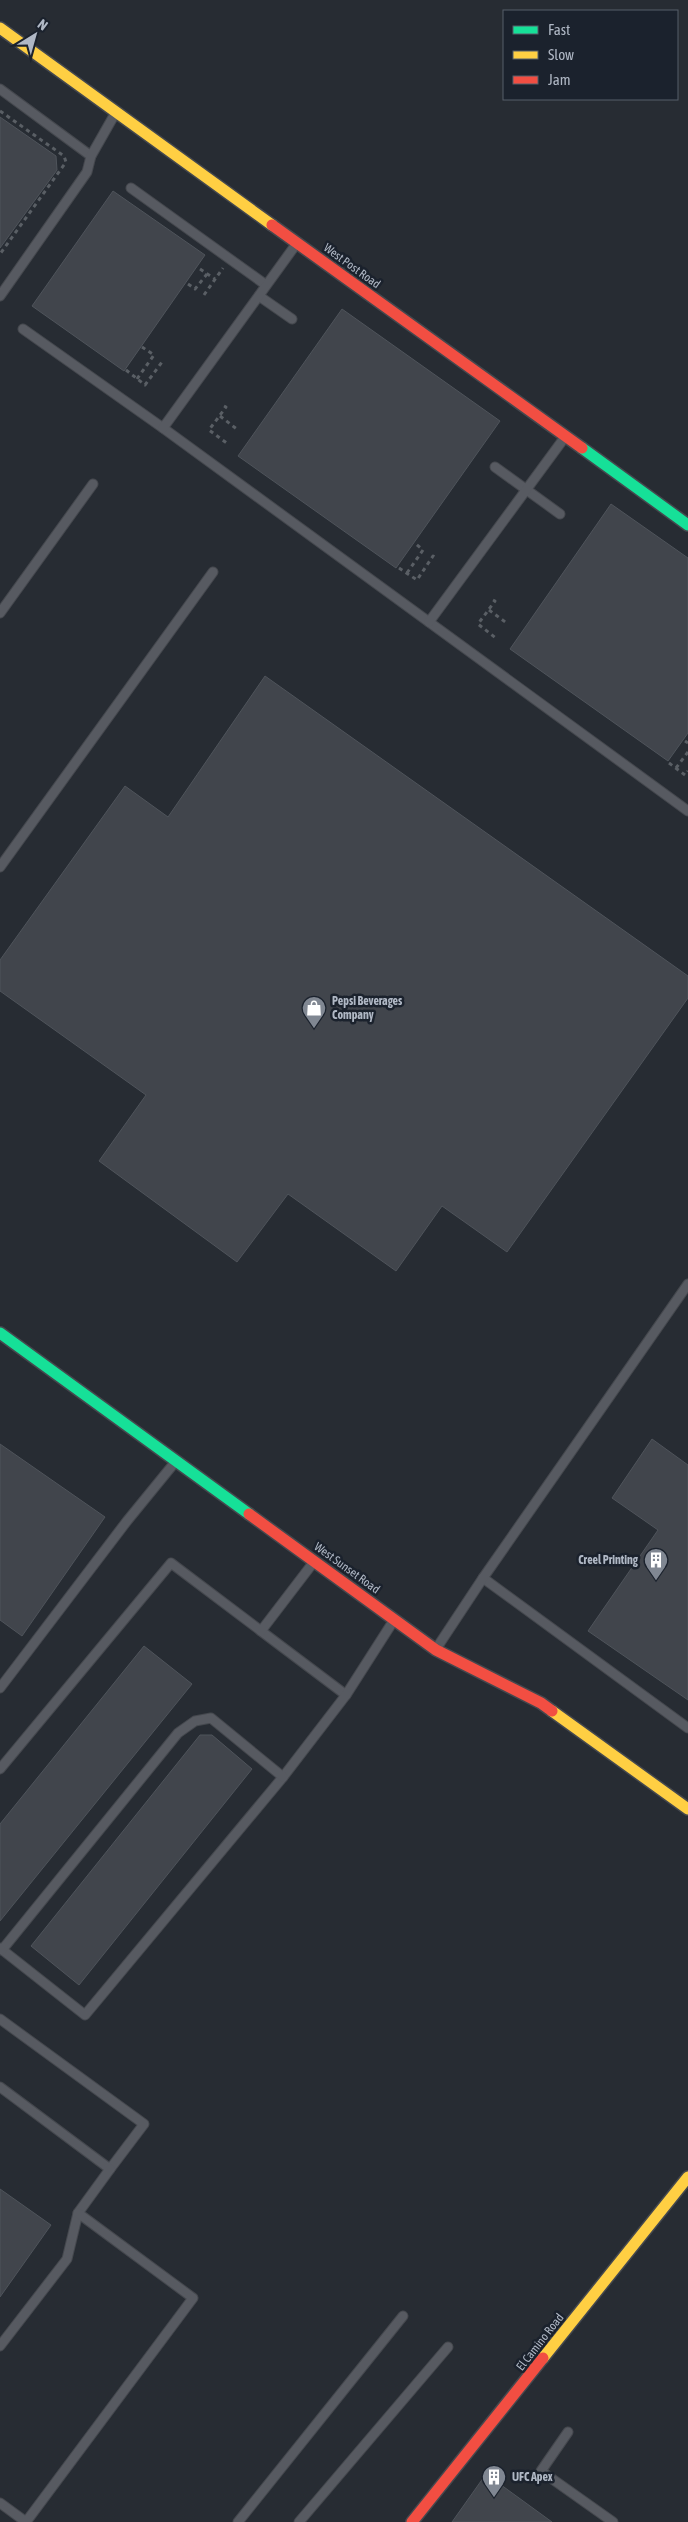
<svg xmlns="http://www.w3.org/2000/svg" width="688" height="2522" font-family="'Asap Condensed',sans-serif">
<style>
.building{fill:#41454c;stroke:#4f545b}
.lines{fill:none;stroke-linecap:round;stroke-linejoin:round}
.lane-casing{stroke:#45484e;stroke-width:11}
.fast-casing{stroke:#45484e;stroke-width:14}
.slow-casing{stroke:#45484e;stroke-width:14}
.jam-casing{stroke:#45484e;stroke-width:14}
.path{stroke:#5a5f65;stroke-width:3;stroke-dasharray:4 4;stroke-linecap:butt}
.lane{stroke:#575a61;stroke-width:9}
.fast{stroke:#16e098;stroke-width:11}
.slow{stroke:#ffcf43;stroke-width:11}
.jam{stroke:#f24e42;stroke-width:11}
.labels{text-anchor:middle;stroke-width:5;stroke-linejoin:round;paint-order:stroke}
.street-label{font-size:12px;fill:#b0b8c5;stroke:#1b222d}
.poi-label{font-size:12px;font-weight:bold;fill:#b0b8c5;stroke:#1b222d;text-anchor:start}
</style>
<rect width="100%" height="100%" fill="#272c33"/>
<!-- building -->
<g class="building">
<path d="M0 117 56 156 57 170 0 248Z"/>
<path d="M113 191 205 255 124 371 32 306Z"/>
<path d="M342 309 500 421 396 568 238 456Z"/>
<path d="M611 504 688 558V733L668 761 510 649Z"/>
<path d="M265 676 688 976V998L507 1252 442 1206 396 1271 288 1194 237 1262 99 1161 146 1095 0 991V960L125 786 168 817Z"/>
<path d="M652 1439 688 1465V1700L588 1631 658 1530 612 1498Z"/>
<path d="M0 1444 105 1517 22 1636 0 1620Z"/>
<path d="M144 1646 192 1684 0 1921V1824Z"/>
<path d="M200 1735H212L252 1769 79 1985 31 1946Z"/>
<path d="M0 2189 51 2225 0 2297Z"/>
<path d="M486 2474 552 2522H452Z"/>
</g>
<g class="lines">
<!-- lane casing -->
<g class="lane-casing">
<g id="lane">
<path d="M0 89 91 156"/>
<path d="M131 188 266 285"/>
<path d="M0 296 87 172 91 156 116 112"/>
<path d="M259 296 292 319"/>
<path d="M23 329 163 428 688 811"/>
<path d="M163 428 297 243"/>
<path d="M495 467 560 514"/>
<path d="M0 613 93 484"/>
<path d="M429 622 565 437"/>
<path d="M0 867 213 572"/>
<path d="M483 1578 688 1728"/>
<path d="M261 1631 346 1695"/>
<path d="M436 1649 483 1578 688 1284"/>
<path d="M0 1688 127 1521 176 1461"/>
<path d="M0 1769 171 1563 261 1631 313 1563"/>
<path d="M0 1948 85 2015 283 1777 346 1695 394 1620"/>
<path d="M2 1950 178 1733 195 1721 211 1718 283 1777"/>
<path d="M0 2019 144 2124 110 2169"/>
<path d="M0 2087 110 2169 78 2213 67 2259 0 2346"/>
<path d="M568 2432 541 2471 613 2522"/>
<path d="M0 2503 26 2522 193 2298 78 2213"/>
<path d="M238 2522 403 2316"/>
<path d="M299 2522 448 2347"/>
</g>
</g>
<!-- fast casing -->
<g class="fast-casing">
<g id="fast">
<path d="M582 448 688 525"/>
<path d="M0 1333 249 1514"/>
</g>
</g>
<!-- slow casing -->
<g class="slow-casing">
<g id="slow">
<path d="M0 28 272 225"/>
<path d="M552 1711 688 1809"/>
<path d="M543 2358 688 2177"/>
</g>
</g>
<!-- jam casing -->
<g class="jam-casing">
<g id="jam">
<path d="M272 225 582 448"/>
<path d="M249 1514 436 1650 541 1703 552 1711"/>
<path d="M412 2522 543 2358"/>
</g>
</g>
<!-- path -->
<g class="path">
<path d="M0 111 64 156 66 162 0 254"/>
<path d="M200 269 215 279"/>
<path d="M188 284 195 289 207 274"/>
<path d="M204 295 223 268"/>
<path d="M126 370 145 385 162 362 164 363"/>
<path d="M137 379 154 355 142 347"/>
<path d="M224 406 226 407 209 430 228 444"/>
<path d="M220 416 238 430"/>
<path d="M399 568 417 580 433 556 436 558"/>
<path d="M407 573 423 550 416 544"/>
<path d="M493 600 495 601 478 624 497 639"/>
<path d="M489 610 508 624"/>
<path d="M685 741 688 743"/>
<path d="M669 763 685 775 688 771"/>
<path d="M676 768 688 752"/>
</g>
<!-- lane -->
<use href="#lane" class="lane"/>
<!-- fast -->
<use href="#fast" class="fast"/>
<!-- slow -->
<use href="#slow" class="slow"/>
<!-- jam -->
<use href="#jam" class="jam"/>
</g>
<!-- icons -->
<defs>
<g id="shop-pin" transform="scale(1.25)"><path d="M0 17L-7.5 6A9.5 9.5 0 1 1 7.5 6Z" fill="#808792" stroke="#1b222d"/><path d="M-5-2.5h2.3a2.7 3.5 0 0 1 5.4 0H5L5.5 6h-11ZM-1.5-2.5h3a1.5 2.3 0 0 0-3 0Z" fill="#fff"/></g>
<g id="building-pin" transform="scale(1.25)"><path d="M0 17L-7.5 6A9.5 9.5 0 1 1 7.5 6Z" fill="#808792" stroke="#1b222d"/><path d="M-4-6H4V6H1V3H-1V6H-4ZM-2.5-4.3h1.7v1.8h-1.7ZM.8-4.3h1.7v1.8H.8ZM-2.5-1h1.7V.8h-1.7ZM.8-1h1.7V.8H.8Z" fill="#fff"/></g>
</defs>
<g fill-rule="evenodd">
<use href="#shop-pin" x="314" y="1008"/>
<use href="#building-pin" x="656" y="1560"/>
<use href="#building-pin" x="494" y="2477"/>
</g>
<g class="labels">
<!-- street labels -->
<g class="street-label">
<text transform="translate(352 266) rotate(36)" y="4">West Post Road</text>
<text transform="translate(347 1568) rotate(36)" y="4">West Sunset Road</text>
<text transform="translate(540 2342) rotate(-52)" y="4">El Camino Road</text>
</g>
<!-- poi labels -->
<g class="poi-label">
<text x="332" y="1005">Pepsi Beverages<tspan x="332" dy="14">Company</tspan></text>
<text x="638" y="1564" text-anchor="end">Creel Printing</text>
<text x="512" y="2481">UFC Apex</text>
</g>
</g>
<!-- legend -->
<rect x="503" y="10" width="175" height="90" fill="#1b222d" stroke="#575e6a"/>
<rect x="513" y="26" width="25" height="8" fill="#16e098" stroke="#575e6a"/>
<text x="548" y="35" font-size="15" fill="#b0b8c5">Fast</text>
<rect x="513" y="51" width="25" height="8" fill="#ffcf43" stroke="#575e6a"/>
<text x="548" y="60" font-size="15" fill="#b0b8c5">Slow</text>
<rect x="513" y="76" width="25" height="8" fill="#f24e42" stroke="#575e6a"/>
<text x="548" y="85" font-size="15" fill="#b0b8c5">Jam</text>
<!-- north arrow -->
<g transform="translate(35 35) rotate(37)" stroke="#1b222d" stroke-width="4" paint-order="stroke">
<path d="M0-4L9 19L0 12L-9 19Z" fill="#b0b8c5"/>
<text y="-8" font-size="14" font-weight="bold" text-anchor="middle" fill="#b0b8c5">N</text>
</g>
</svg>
